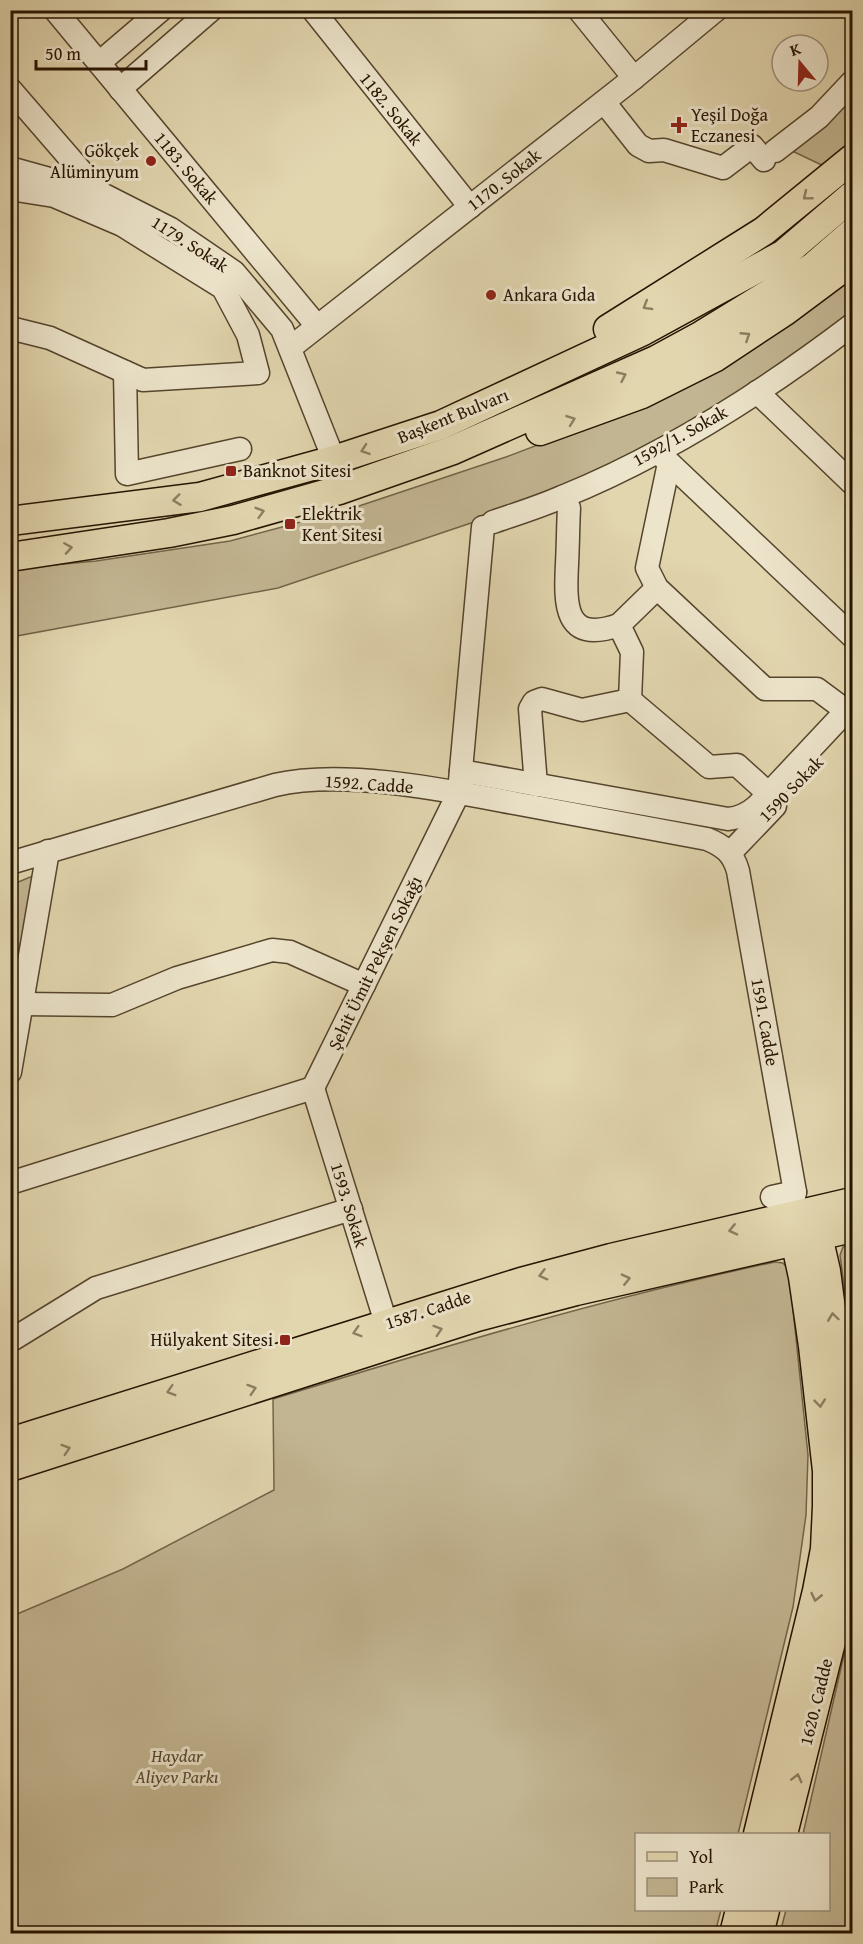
<svg xmlns="http://www.w3.org/2000/svg" width="863" height="1944" font-family="'Gentium Book Plus',serif">
<style>
.green{fill:#c2b591;stroke:#746449;stroke-width:1.5}
.lines{fill:none;stroke-linecap:round;stroke-linejoin:round}
.minor-casing{stroke:#55442c;stroke-width:25}
.major-casing{stroke:#261301;stroke-width:31}
.minor{stroke:#ece4cb;stroke-width:22}
.major{stroke:#e2d6af;stroke-width:28}
.oneway{stroke:#8d7e61}
.poi-dot{fill:#8f2418;stroke:#ece4cb;stroke-width:2}
.labels{text-anchor:middle;stroke-width:6;stroke-linejoin:round;paint-order:stroke}
.street-label{font-size:18px;fill:#261301;stroke:#ece4cb}
.poi-label{font-size:18px;fill:#261301;stroke:#ece4cb;text-anchor:start}
.park-label{font-size:18px;font-style:italic;fill:#55442c;stroke:#ece4cb}
</style>
<rect width="100%" height="100%" fill="#e2d6af"/>
<filter id="stains"><feTurbulence type="fractalNoise" baseFrequency=".00333" numOctaves="4"/><feColorMatrix values="0 0 0 0 .2 0 0 0 0 .09 0 0 0 0 .02 0 0 0 .5 -.17"/></filter>
<radialGradient id="worn" r=".72"><stop offset=".6" stop-color="#630" stop-opacity="0"/><stop offset="1" stop-color="#630" stop-opacity=".3"/></radialGradient>
<!-- green -->
<g class="green">
<path d="M852 97V145L826 167 788 149Z"/>
<path d="M852 275V316L783 368 650 448 477 521 278 588 11 637V569L96 561 230 541 353 508 506 457 664 397Z"/>
<path d="M35 875 16 965H11V885Z"/>
<path d="M852 1242V1347L840 1255 843 1247Z"/>
<path d="M775 1262 783 1263 789 1270 808 1455 806 1515 793 1607 738 1834H636V1910H721L715 1933H11L10 1617 123 1569 274 1490 273 1399C439 1348 605 1298 775 1262Z"/>
<path d="M852 1620V1933H780L786 1910H828V1834H803Z"/>
</g>
<g class="lines">
<!-- minor casing -->
<g class="minor-casing">
<g id="minor">
<path d="M55 10 317 326"/>
<path d="M313 10 470 207"/>
<path d="M579 10 634 78"/>
<path d="M99 63 161 10"/>
<path d="M10 89 100 193"/>
<path d="M120 89 211 10"/>
<path d="M604 102 638 145 649 151 664 150 723 168 752 146 764 160"/>
<path d="M775 151 819 117 852 82"/>
<path d="M10 168 100 193 171 229 234 272 282 329 334 460"/>
<path d="M10 189 54 196 122 225 223 288 248 335 258 373 143 380 50 338 10 328"/>
<path d="M290 348 634 78 716 10"/>
<path d="M125 372 127 474 240 449"/>
<path d="M757 392 852 483"/>
<path d="M662 456 852 636"/>
<path d="M669 463 647 568 657 588 765 689H817L852 715"/>
<path d="M562 497 569 508C568 526 568 545 567 564 565 605 564 644 619 625"/>
<path d="M493 522C516 514 539 507 562 497 663 456 765 391 852 325"/>
<path d="M657 588 619 625 632 652 630 700 709 767 737 765 769 794"/>
<path d="M461 771 728 819C740 818 748 814 757 806L847 710"/>
<path d="M536 785 530 709 534 702 542 699 582 710 630 700"/>
<path d="M730 853 775 806"/>
<path d="M10 863 275 785C344 769 445 790 514 803 579 815 643 827 707 839 724 846 733 853 738 871L795 1192 790 1217"/>
<path d="M22 1004 112 1005 177 978 272 950 290 952 364 985"/>
<path d="M10 1072 48 851"/>
<path d="M313 1088 386 1323"/>
<path d="M10 1183 313 1088 459 792 483 527"/>
<path d="M772 1197 795 1192"/>
<path d="M10 1341 96 1288 351 1209"/>
</g>
</g>
<!-- major casing -->
<g class="major-casing">
<g id="major">
<path d="M608 329 764 231 852 159"/>
<path d="M540 431 642 394 714 358 785 311 852 261"/>
<path d="M10 521 200 497 334 460 441 425 643 331 784 254 852 196"/>
<path d="M10 557 169 533 233 520 339 490 453 450 656 360 702 335 813 267 852 233"/>
<path d="M10 1442 521 1282 611 1258 852 1202"/>
<path d="M10 1467 477 1317 576 1291 852 1228"/>
<path d="M758 1834 817 1591 825 1549 827 1506V1471L813 1346 803 1277 791 1222"/>
<path d="M783 1834 842 1598 848 1552 849 1466 846 1424 826 1271 814 1219"/>
<path d="M734 1934 740 1910"/>
<path d="M759 1934 765 1910"/>
</g>
</g>
<!-- minor -->
<use href="#minor" class="minor"/>
<!-- major -->
<use href="#major" class="major"/>
</g>
<!-- one-way arrows -->
<defs><path id="oneway-chevron" d="M-2-3.5L2.5 0L-2 3.5" fill="none" stroke-width="1.6" stroke-linecap="round" stroke-linejoin="round" transform="scale(1.5)"/></defs>
<g class="oneway">
<use href="#oneway-chevron" transform="translate(807 196) rotate(141)"/>
<use href="#oneway-chevron" transform="translate(647 306) rotate(149)"/>
<use href="#oneway-chevron" transform="translate(746 336) rotate(-33)"/>
<use href="#oneway-chevron" transform="translate(622 376) rotate(-25)"/>
<use href="#oneway-chevron" transform="translate(571 420) rotate(-20)"/>
<use href="#oneway-chevron" transform="translate(365 450) rotate(161)"/>
<use href="#oneway-chevron" transform="translate(177 500) rotate(173)"/>
<use href="#oneway-chevron" transform="translate(260 512) rotate(-16)"/>
<use href="#oneway-chevron" transform="translate(68 548) rotate(-9)"/>
<use href="#oneway-chevron" transform="translate(733 1230) rotate(167)"/>
<use href="#oneway-chevron" transform="translate(543 1275) rotate(165)"/>
<use href="#oneway-chevron" transform="translate(626 1279) rotate(-13)"/>
<use href="#oneway-chevron" transform="translate(833 1317) rotate(-98)"/>
<use href="#oneway-chevron" transform="translate(438 1330) rotate(-18)"/>
<use href="#oneway-chevron" transform="translate(357 1332) rotate(163)"/>
<use href="#oneway-chevron" transform="translate(252 1389) rotate(-18)"/>
<use href="#oneway-chevron" transform="translate(171 1391) rotate(163)"/>
<use href="#oneway-chevron" transform="translate(820 1403) rotate(84)"/>
<use href="#oneway-chevron" transform="translate(66 1449) rotate(-18)"/>
<use href="#oneway-chevron" transform="translate(816 1597) rotate(103)"/>
<use href="#oneway-chevron" transform="translate(797 1778) rotate(-76)"/>
</g>
<!-- markers -->
<g class="poi-dot">
<path d="M676 116h6v6h6v6h-6v6h-6v-6h-6v-6h6z"/>
<circle cx="151" cy="161" r="6"/>
<circle cx="491" cy="295" r="6"/>
<rect x="225" y="465" width="12" height="12" rx="3"/>
<rect x="284" y="518" width="12" height="12" rx="3"/>
<rect x="279" y="1334" width="12" height="12" rx="3"/>
</g>
<g class="labels">
<!-- street labels -->
<g class="street-label">
<text transform="translate(391 109) rotate(51)" y="6">1182. Sokak</text>
<text transform="translate(186 168) rotate(50)" y="6">1183. Sokak</text>
<text transform="translate(504 180) rotate(-38)" y="6">1170. Sokak</text>
<text transform="translate(190 244) rotate(33)" y="6">1179. Sokak</text>
<text transform="translate(453 416) rotate(-22)" y="6">Başkent Bulvarı</text>
<text transform="translate(680 436) rotate(-29)" y="6">1592/1. Sokak</text>
<text transform="translate(369 784) rotate(4)" y="6">1592. Cadde</text>
<text transform="translate(791 789) rotate(-46)" y="6">1590 Sokak</text>
<text transform="translate(375 963) rotate(-64)" y="6">Şehit Ümit Pekşen Sokağı</text>
<text transform="translate(765 1022) rotate(80)" y="6">1591. Cadde</text>
<text transform="translate(349 1205) rotate(73)" y="6">1593. Sokak</text>
<text transform="translate(428 1310) rotate(-18)" y="6">1587. Cadde</text>
<text transform="translate(816 1702) rotate(-76)" y="6">1620. Cadde</text>
</g>
<!-- poi labels -->
<g class="poi-label">
<text x="691" y="121">Yeşil Doğa<tspan x="691" dy="21">Eczanesi</tspan></text>
<text x="139" y="157" text-anchor="end">Gökçek<tspan x="139" dy="21">Alüminyum</tspan></text>
<text x="503" y="301">Ankara Gıda</text>
<text x="243" y="477">Banknot Sitesi</text>
<text x="302" y="520">Elektrik<tspan x="302" dy="21">Kent Sitesi</tspan></text>
<text x="273" y="1346" text-anchor="end">Hülyakent Sitesi</text>
</g>
<!-- park labels -->
<g class="park-label">
<text x="177" y="1762">Haydar<tspan x="177" dy="21">Aliyev Parkı</tspan></text>
</g>
</g>
<!-- margin -->
<rect width="863" height="1944" fill="none" stroke="#e2d6af" stroke-width="36"/>
<rect x="12" y="12" width="839" height="1920" fill="none" stroke="#261301" stroke-width="3"/>
<rect x="18" y="18" width="827" height="1908" fill="none" stroke="#261301" stroke-width="1.5"/>
<!-- legend -->
<rect x="635" y="1833" width="195" height="78" fill="#ece4cb" stroke="#9d907a" stroke-width="1.5"/>
<rect x="647" y="1852" width="30" height="9" fill="#e2d6af" stroke="#9d907a" stroke-width="1.5"/>
<text x="689" y="1863" font-size="18" fill="#261301">Yol</text>
<rect x="647" y="1878" width="30" height="18" fill="#c2b591" stroke="#9d907a" stroke-width="1.5"/>
<text x="689" y="1893" font-size="18" fill="#261301">Park</text>
<!-- north arrow -->
<g transform="translate(800 63) rotate(341)"><circle r="28" fill="#ece4cb" stroke="#9d907a" stroke-width="1.5"/>
<path d="M0-4.5L10 22L0 15L-10 22Z" fill="#8f2418"/>
<text y="-9" font-size="16" font-weight="bold" text-anchor="middle" fill="#261301">K</text>
</g>
<!-- scale -->
<path d="M36 60v9h110v-9" fill="none" stroke="#261301" stroke-width="3"/>
<text x="45" y="60" font-size="18" fill="#261301" stroke="#ece4cb" stroke-width="4.5" paint-order="stroke">50 m</text>
<rect width="100%" height="100%" filter="url(#stains)"/>
<rect width="100%" height="100%" fill="url(#worn)"/>
</svg>
